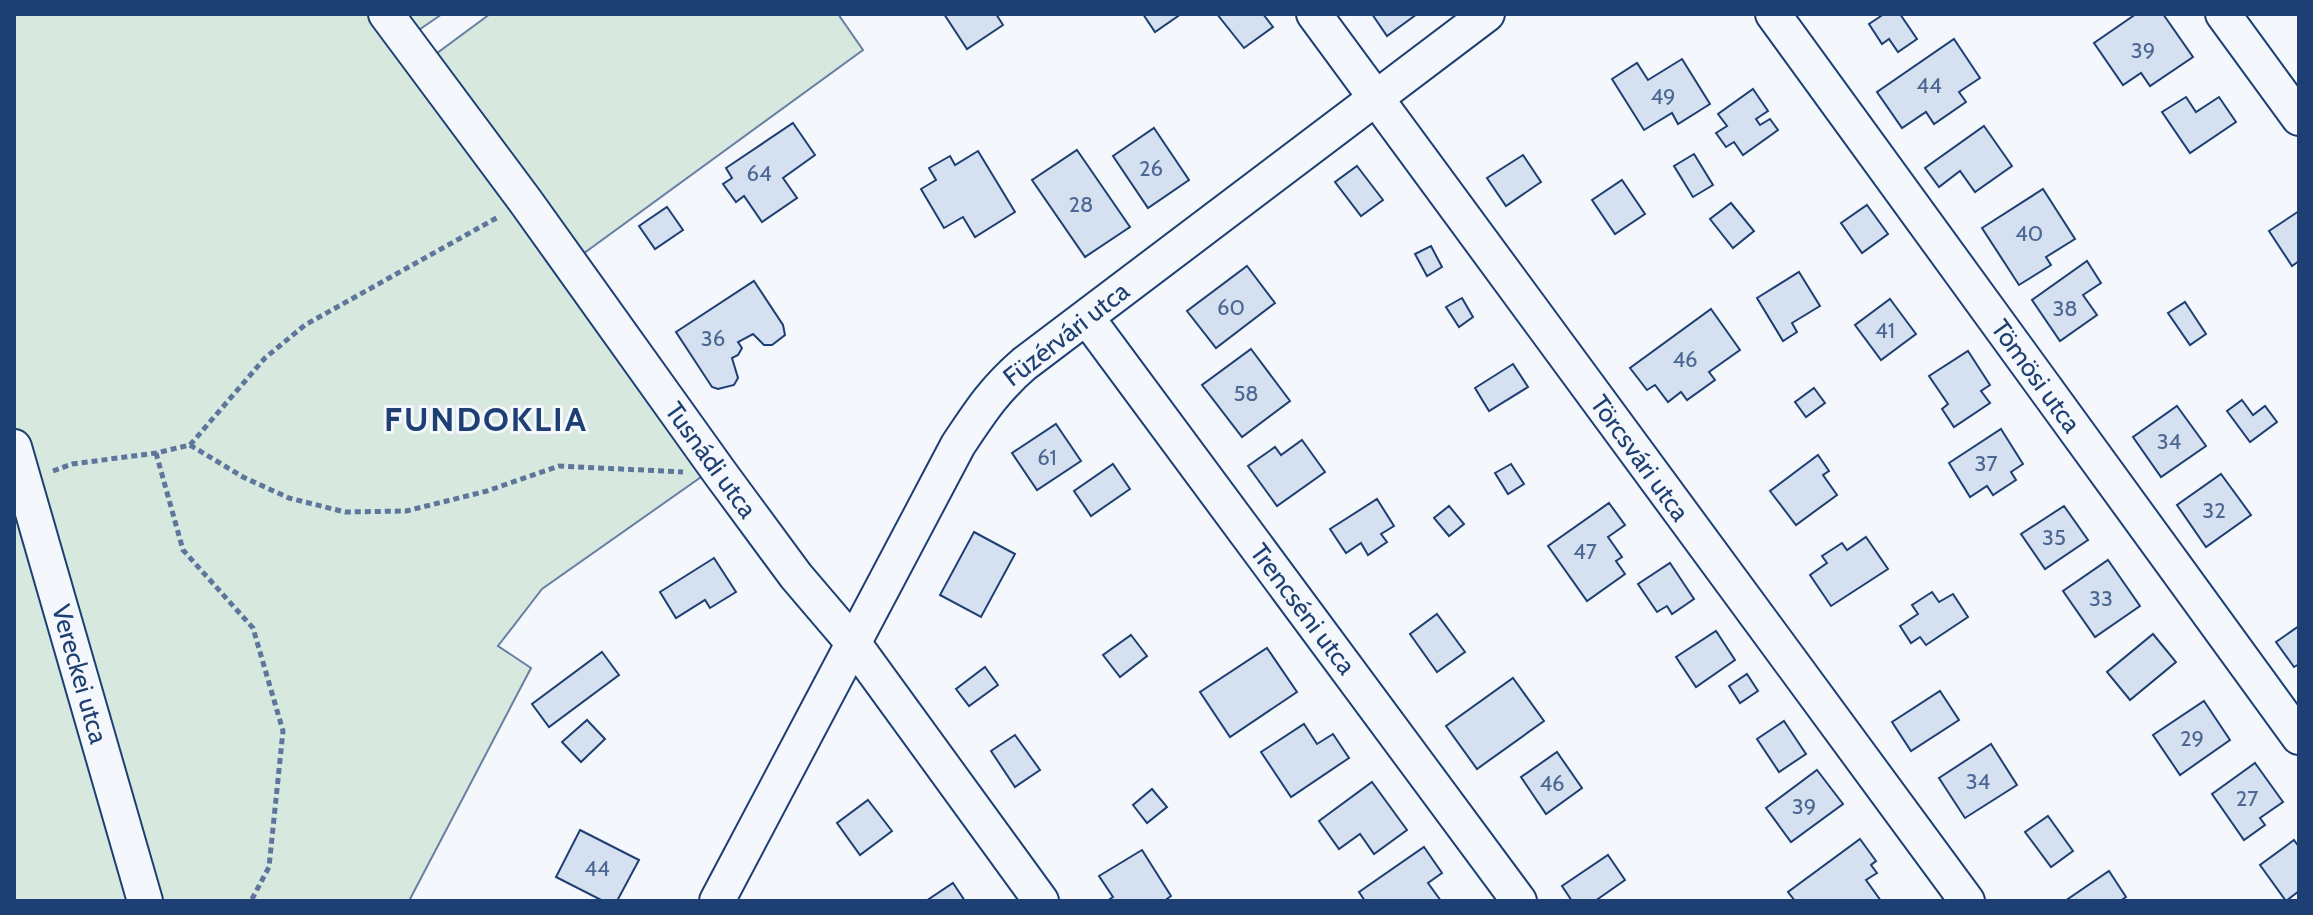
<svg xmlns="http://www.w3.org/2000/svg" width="2313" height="915" font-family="Cabin,sans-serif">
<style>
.green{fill:#d7e8df;stroke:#687fa3;stroke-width:2}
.building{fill:#d5e0f0;stroke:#1d3f73;stroke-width:2}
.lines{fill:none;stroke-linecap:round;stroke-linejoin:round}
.minor-casing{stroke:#1d3f73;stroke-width:38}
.path{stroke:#5e769c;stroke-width:5;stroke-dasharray:6 4;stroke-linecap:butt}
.minor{stroke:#f4f7fb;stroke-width:34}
.labels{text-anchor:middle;stroke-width:6;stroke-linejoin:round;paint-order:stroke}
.number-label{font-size:22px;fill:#4b6792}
.street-label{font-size:26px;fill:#1d3f73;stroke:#f4f7fb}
.district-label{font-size:34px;font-weight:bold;letter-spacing:2px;fill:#1d3f73;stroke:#f4f7fb}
</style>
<rect width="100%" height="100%" fill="#f4f7fb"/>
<!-- green -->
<path class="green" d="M14 14H442L416 32 433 56 490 14H838L863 50 565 267 711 470 542 589 498 646 531 668 409 901H14Z"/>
<!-- building -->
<g class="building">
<path d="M944 14H996L1003 25 967 49Z"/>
<path d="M1143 14H1181L1155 32Z"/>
<path d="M1217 14H1263L1273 27 1244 48Z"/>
<path d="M1372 14H1417L1387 36Z"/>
<path d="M1884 14H1900L1917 39 1898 52 1889 39 1882 44 1869 24Z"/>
<path d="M2136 14H2163L2193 57 2150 86 2141 73 2123 85 2094 43Z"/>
<path d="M1954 39 1980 78 1959 92 1966 102 1934 124 1926 112 1902 128 1877 92Z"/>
<path d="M1682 59 1710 104 1678 124 1672 113 1644 130 1612 79 1637 63 1648 80Z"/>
<path d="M1753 89 1768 111 1756 119 1760 125 1770 119 1778 130 1743 155 1734 142 1726 147 1716 133 1727 126 1718 114Z"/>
<path d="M2186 97 2196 112 2219 97 2236 122 2190 153 2162 112Z"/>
<path d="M793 123 815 155 783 178 797 198 762 222 744 196 736 202 723 184 732 178 726 168Z"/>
<path d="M1984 126 2012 166 1975 192 1960 171 1939 187 1925 168Z"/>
<path d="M1154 128 1189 180 1148 208 1113 156Z"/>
<path d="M1077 150 1130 227 1085 257 1032 180Z"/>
<path d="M978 151 1015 212 975 237 963 217 944 228 921 189 936 180 929 168 950 156 955 165Z"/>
<path d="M1694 154 1713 185 1693 197 1674 166Z"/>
<path d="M1523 155 1541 182 1506 206 1487 178Z"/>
<path d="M1357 166 1383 200 1361 216 1335 182Z"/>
<path d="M1622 180 1645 214 1615 234 1592 200Z"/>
<path d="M2043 189 2075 239 2046 257 2051 265 2019 285 1982 228Z"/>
<path d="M1731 203 1754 231 1733 248 1710 219Z"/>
<path d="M1867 205 1888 234 1862 253 1841 223Z"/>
<path d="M667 207 683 230 655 249 639 226Z"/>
<path d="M2299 211V261L2292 266 2269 231Z"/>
<path d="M1431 246 1442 267 1427 276 1415 254Z"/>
<path d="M2087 261 2101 283 2083 295 2097 315 2060 341 2032 300Z"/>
<path d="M1247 266 1275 303 1216 348 1187 311Z"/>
<path d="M1799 272 1820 306 1792 323 1797 332 1783 341 1757 298Z"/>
<path d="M754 281 783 325 785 335 772 345H764L753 334 738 342 742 348 738 355 732 358 738 378 734 385 718 389 712 387 676 332Z"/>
<path d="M1462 298 1473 317 1459 327 1446 307Z"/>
<path d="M1890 299 1916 334 1881 360 1855 325Z"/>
<path d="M2185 302 2206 334 2190 345 2168 313Z"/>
<path d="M1711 309 1740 350 1709 372 1715 380 1687 400 1681 392 1668 402 1655 385 1647 390 1630 368Z"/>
<path d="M1251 349 1290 401 1242 437 1202 385Z"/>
<path d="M1968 351 1990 385 1981 391 1990 403 1954 427 1942 409 1948 404 1929 376Z"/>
<path d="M1513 364 1528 387 1489 411 1475 388Z"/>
<path d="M1814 388 1825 403 1806 417 1795 402Z"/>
<path d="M2242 400 2253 415 2265 406 2277 422 2250 442 2227 411Z"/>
<path d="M2177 406 2206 446 2161 477 2133 437Z"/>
<path d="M1056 424 1081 461 1037 490 1012 453Z"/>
<path d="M2001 429 2023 464 2011 472 2016 480 1993 495 1987 486 1970 497 1949 463Z"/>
<path d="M1302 440 1325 472 1277 506 1248 466 1275 447 1281 455Z"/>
<path d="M1818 455 1829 471 1823 475 1837 495 1796 525 1770 491Z"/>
<path d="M1113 464 1130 489 1091 516 1074 491Z"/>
<path d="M1511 464 1524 484 1508 494 1495 473Z"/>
<path d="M2221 474 2251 515 2206 547 2177 505Z"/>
<path d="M1377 499 1394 526 1381 534 1387 542 1368 555 1361 543 1346 553 1330 529Z"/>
<path d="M1609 503 1625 525 1608 537 1622 557 1616 561 1625 574 1587 601 1548 546Z"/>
<path d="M1449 506 1464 524 1449 536 1434 518Z"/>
<path d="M2064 506 2088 540 2045 569 2021 534Z"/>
<path d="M974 532 1015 554 981 617 940 595Z"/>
<path d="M1866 537 1888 569 1831 606 1810 575 1827 563 1822 556 1842 543 1847 550Z"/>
<path d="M714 558 736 592 710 608 705 600 676 618 660 592Z"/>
<path d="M2108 560 2140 606 2095 637 2063 591Z"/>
<path d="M1670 563 1694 599 1672 614 1667 606 1657 612 1638 584Z"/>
<path d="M1932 592 1939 602 1953 594 1968 617 1926 645 1920 637 1911 643 1900 626 1918 614 1912 605Z"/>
<path d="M1437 614 1465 652 1437 672 1410 634Z"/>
<path d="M2299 626V664L2294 667 2276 642Z"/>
<path d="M1716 631 1735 660 1696 687 1676 657Z"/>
<path d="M2153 634 2176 662 2130 700 2107 672Z"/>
<path d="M1131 635 1147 656 1120 677 1103 655Z"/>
<path d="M1267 648 1297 692 1230 737 1200 692Z"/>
<path d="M602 652 619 675 549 727 532 704Z"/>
<path d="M985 667 998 685 969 706 956 689Z"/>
<path d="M1747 674 1758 691 1740 703 1729 686Z"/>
<path d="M1513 678 1544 721 1477 769 1446 726Z"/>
<path d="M1940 691 1959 720 1911 751 1892 722Z"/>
<path d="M2204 701 2230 740 2180 775 2153 735Z"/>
<path d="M587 720 605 739 581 762 562 742Z"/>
<path d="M1784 721 1806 754 1779 772 1757 739Z"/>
<path d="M1304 724 1317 744 1333 734 1349 758 1291 797 1261 752Z"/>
<path d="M1015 735 1040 770 1015 787 991 751Z"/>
<path d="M1991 744 2017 785 1965 818 1939 778Z"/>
<path d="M1557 752 1582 788 1546 814 1521 777Z"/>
<path d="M2255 763 2283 802 2260 818 2265 825 2244 840 2212 794Z"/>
<path d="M1817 770 1843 804 1791 842 1766 808Z"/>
<path d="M1372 782 1407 830 1374 854 1360 834 1339 849 1319 821Z"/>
<path d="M1152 789 1167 807 1147 823 1133 805Z"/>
<path d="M868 800 892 831 860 855 837 823Z"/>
<path d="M2048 816 2073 851 2051 867 2025 832Z"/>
<path d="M580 830 639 860 617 901H603L556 877Z"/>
<path d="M1860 839 1876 861 1871 865 1877 873 1866 880 1881 901H1795L1788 892Z"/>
<path d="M2294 840 2299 847V891L2286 901 2260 865Z"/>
<path d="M1424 847 1442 873 1428 883 1441 901H1365L1359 892Z"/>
<path d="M1142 850 1171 896 1164 901H1107L1113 897 1099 876Z"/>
<path d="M1608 855 1625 880 1595 901H1572L1562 886Z"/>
<path d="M2109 871 2126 897 2120 901H2065Z"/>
<path d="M953 883 965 901H926Z"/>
</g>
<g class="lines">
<!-- minor casing -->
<g class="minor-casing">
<g id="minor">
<path d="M386 14 526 202 720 473 796 576 854 644 1041 901"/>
<path d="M1314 14 1967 901"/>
<path d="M1773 14 2299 737"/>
<path d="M2223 14 2299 118"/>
<path d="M1087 318 1519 901"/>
<path d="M14 447 145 901"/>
<path d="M717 901 958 445C980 412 994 390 1024 364L1487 14"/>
</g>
</g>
<!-- path -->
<g class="path">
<path d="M190 445 243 477 289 498 345 512 406 511 487 491 559 466 683 472"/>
<path d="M156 453 183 550 253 628 283 731 269 867 251 901"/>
<path d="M53 471 72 464 156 453 190 445 265 358 305 325 500 216"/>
</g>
<!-- minor -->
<use href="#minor" class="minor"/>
</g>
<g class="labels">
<!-- number labels -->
<g class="number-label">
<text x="2143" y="58">39</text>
<text x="1929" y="93">44</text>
<text x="1663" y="104">49</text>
<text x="1151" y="176">26</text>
<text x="759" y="181">64</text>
<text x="1081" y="212">28</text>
<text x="2029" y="241">40</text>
<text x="1231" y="315">60</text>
<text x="2065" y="316">38</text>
<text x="1885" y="338">41</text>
<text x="713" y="346">36</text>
<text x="1685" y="367">46</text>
<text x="1246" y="401">58</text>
<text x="2169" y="449">34</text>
<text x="1047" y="465">61</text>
<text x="1986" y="471">37</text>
<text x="2214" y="518">32</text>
<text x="2054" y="545">35</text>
<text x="1585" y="559">47</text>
<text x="2101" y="606">33</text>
<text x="2192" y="746">29</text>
<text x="1978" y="789">34</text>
<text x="1552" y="791">46</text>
<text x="2247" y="806">27</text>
<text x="1804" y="814">39</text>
<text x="597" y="876">44</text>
</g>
<!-- street labels -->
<g class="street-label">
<text transform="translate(1066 334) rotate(-38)" y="9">Füzérvári utca</text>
<text transform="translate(2036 376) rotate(54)" y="9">Tömösi utca</text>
<text transform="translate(1640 458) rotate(54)" y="9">Törcsvári utca</text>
<text transform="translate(711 460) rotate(54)" y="9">Tusnádi utca</text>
<text transform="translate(1303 609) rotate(53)" y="9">Trencséni utca</text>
<text transform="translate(80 674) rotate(74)" y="9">Vereckei utca</text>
</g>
<!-- district labels -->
<g class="district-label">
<text x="486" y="431">FUNDOKLIA</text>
</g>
</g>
<!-- border -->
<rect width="2313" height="915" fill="none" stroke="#1d3f73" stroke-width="32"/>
</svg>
